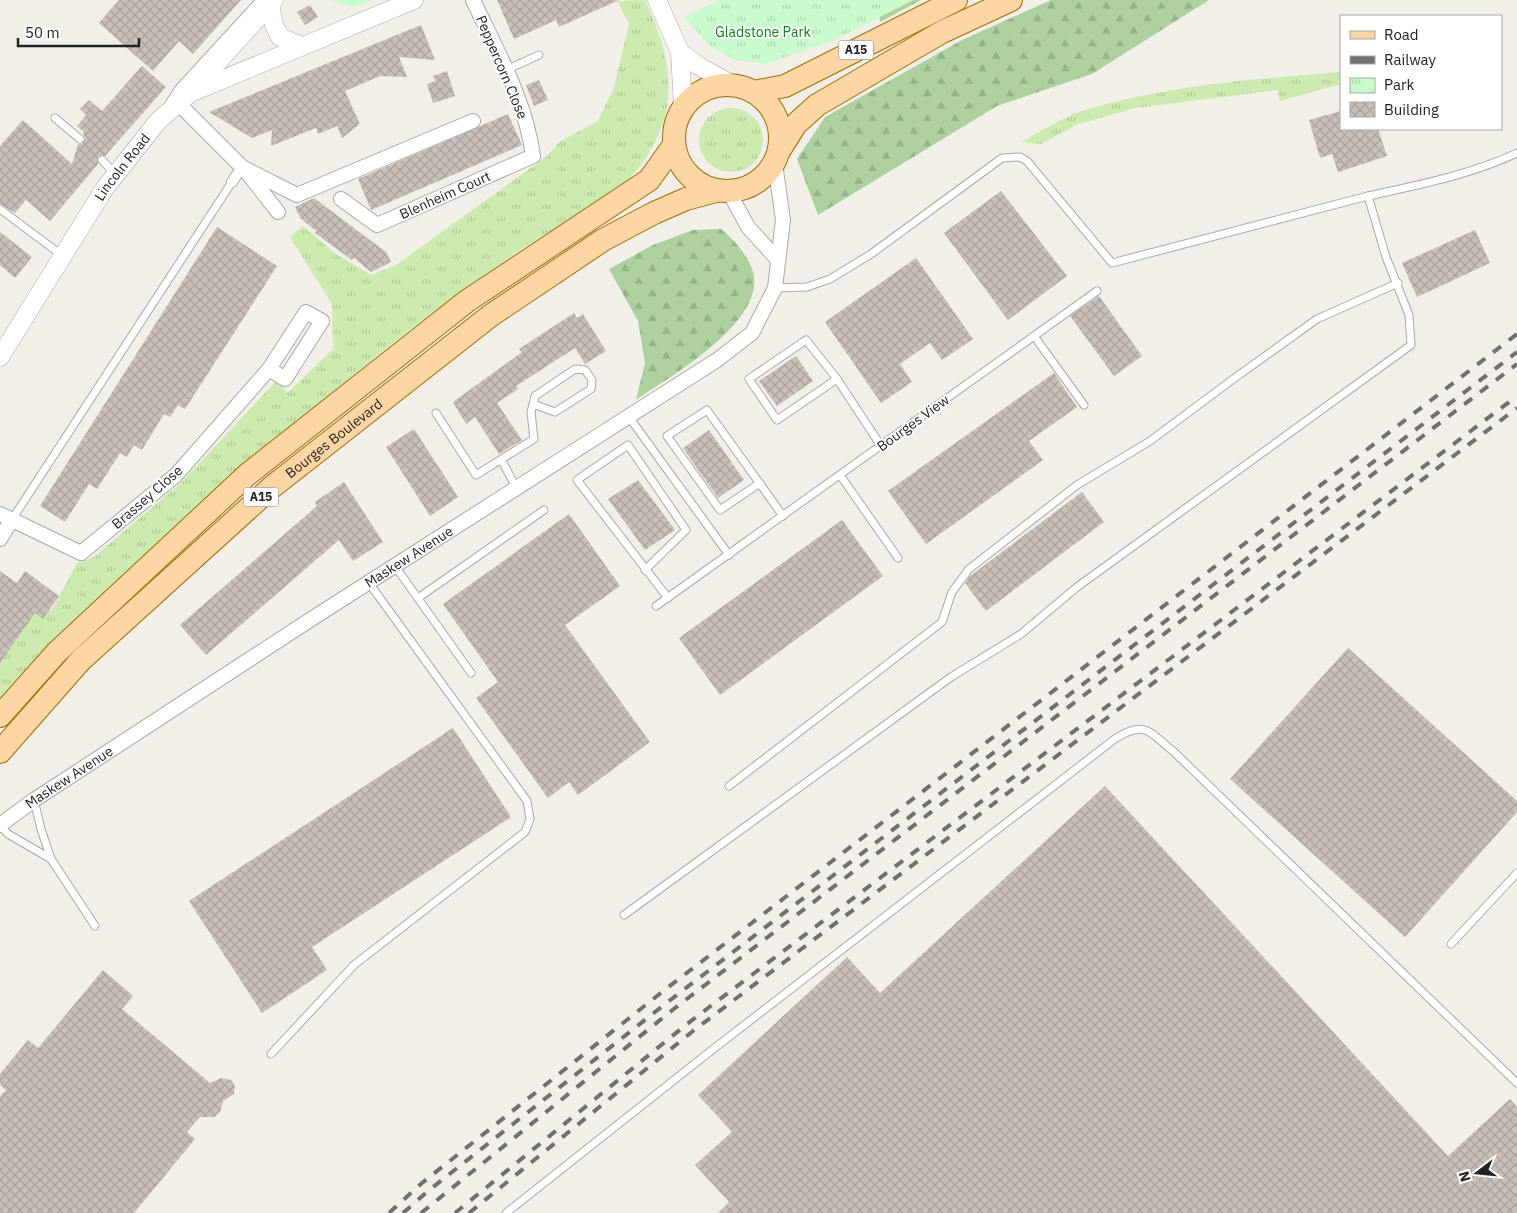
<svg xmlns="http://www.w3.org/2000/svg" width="1517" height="1213" font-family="'IBM Plex Sans',sans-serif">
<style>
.grass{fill:url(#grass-tufts)}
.forest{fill:url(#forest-firs)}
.park{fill:url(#park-tufts)}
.building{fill:url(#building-cross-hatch)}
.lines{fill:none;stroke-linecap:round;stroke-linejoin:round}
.service-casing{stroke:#a9a9a9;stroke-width:9}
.pedestrian-casing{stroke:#a9a9a9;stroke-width:12}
.minor-casing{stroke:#a9a9a9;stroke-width:16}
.tertiary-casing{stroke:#a9a9a9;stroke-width:19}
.primary-casing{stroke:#a06b00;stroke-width:24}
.service{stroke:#fff;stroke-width:7}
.pedestrian{stroke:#fff;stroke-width:10}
.minor{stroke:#fff;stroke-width:14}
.tertiary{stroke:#fff;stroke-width:18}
.primary{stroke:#fcd6a4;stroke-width:22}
.rail{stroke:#707070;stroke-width:4;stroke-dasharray:10 10;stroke-linecap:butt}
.labels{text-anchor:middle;stroke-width:4;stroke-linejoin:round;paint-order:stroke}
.shield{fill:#fff;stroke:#646464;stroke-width:1}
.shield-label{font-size:12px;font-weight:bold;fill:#222}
.park-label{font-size:14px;fill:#0c8416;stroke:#fff}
.street-label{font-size:14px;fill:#222;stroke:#fff}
</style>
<defs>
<pattern id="grass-tufts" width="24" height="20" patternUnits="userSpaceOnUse" patternTransform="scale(1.25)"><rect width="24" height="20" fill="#cdebb0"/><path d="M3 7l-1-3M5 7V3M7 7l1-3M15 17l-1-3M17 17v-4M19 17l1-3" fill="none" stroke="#b0c997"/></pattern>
<pattern id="forest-firs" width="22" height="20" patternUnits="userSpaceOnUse" patternTransform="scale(1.25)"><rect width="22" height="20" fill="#add19e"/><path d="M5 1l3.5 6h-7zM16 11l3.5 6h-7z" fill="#95b388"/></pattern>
<pattern id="park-tufts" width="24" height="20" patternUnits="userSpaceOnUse" patternTransform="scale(1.25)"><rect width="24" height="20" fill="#c8facc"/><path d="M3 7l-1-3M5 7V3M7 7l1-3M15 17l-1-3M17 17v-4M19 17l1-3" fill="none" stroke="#acd6af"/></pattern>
<pattern id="building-cross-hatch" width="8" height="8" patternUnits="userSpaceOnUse" patternTransform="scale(1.25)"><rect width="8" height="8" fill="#c7bfb8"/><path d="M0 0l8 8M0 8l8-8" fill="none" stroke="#aba49e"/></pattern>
</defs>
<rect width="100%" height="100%" fill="#f2efe9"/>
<!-- grass -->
<g class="grass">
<path d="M645 0C674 62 682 114 636 171 611 202 573 217 540 237 497 264 456 295 416 325 336 386 262 453 188 520 124 579 59 636 0 699V663L37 604 51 611 77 563 94 557 182 482 277 380 287 393 333 349 332 304 290 237 303 226 336 254 371 275 396 265 547 156 559 142 598 121 614 87 629 24 617 1Z"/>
<path d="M1341 72V84L1280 101 1277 90 1136 108 1078 124 1041 144 1021 142C1040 132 1061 118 1082 111 1165 85 1254 79 1341 72Z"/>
<circle cx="731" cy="140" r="32"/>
</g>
<!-- forest -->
<g class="forest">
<path d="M882 0H921L880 22 878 3Z"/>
<path d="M1051 0H1209L1092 74 997 106 818 215 797 159 825 117 962 40Z"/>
<path d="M721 229C734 240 748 255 753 272 767 321 670 377 636 400L645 363 638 321 609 269 653 245 693 230Z"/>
</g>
<!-- park -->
<g class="park">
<path d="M330 0H372L354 7Z"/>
<path d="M720 0H914L834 40 766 64 735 60 708 44 684 17Z"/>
</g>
<!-- building -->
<g class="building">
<path d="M119 0H241L193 54 179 41 153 71 99 23Z"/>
<path d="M497 0H619L559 27 556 20 514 39Z"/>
<path d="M310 5 318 17 305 25 297 12Z"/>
<path d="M421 25 435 60 399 57 407 77 380 76 345 91 360 124 342 138 337 126 318 134 316 128 271 146 272 130 252 138 209 112Z"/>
<path d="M142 66 166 87 105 156H98V164L50 221 26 200 15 213 0 204V146L23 120 72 164 78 144H82L85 139 83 131 77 126 86 115 80 109 89 100 102 111Z"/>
<path d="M447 71 455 96 433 103 427 84 435 81 433 76Z"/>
<path d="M539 80 548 100 534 106 526 85Z"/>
<path d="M1341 111V129H1378L1387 156 1338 172 1332 154 1320 158 1309 120Z"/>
<path d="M508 114 522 145 371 210 358 179Z"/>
<path d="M1001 191 1067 276 1008 320 944 233Z"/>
<path d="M314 198 386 252 391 262 371 272 354 258 352 260 315 233 316 231 300 218 295 207Z"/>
<path d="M217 227 277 266 185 409 178 405 170 417 164 414 142 450 134 445 127 457 120 453 97 489 89 484 65 522 40 506Z"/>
<path d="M1475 230 1490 263 1417 297 1402 263Z"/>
<path d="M0 232 32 257 15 278 0 265Z"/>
<path d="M916 258 973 339 942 360 930 343 900 364 912 382 881 403 825 322Z"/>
<path d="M1099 296 1142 356 1114 376 1070 316Z"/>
<path d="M574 313 577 318 583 314 606 351 585 364 575 348 516 386 518 389 497 403 522 440 499 454 475 417 466 424 453 402 522 352 519 349Z"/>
<path d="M796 356 813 381 777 406 759 381Z"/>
<path d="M1054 373 1077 407 1029 441 1043 460 926 544 888 491Z"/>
<path d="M414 429 458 497 430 516 386 447Z"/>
<path d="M709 430 744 480 718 498 683 448Z"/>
<path d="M638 480 675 530 645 550 608 499Z"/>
<path d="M344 482 383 542 353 561 339 540 206 655 180 625 317 506 315 502Z"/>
<path d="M1082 492 1104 522 986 611 965 583 970 576Z"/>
<path d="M569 514 620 586 565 625 650 742 578 795 569 782 548 798 476 698 498 682 443 604Z"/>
<path d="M842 520 883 576 720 695 679 638Z"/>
<path d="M0 571 17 583 25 571 59 596 43 619 35 613 0 663Z"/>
<path d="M1348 648 1517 801V812L1405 937 1230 779Z"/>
<path d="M453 728 511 817 312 947 327 970 262 1013 189 901Z"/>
<path d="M1105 786 1448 1156 1510 1099 1517 1107V1213H718L729 1202 695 1165 732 1132 698 1095 847 957 880 993Z"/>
<path d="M103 970 133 996 122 1009 210 1083 221 1078 231 1080 235 1086 234 1094 223 1101 220 1112 214 1117H200L187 1132 195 1139 134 1213H0V1096L6 1090 0 1085V1074L28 1040 38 1048Z"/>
</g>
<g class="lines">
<!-- service casing -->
<g class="service-casing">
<g id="service">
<path d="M506 70 539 55"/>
<path d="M170 102 179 88 260 0"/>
<path d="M55 118 80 139"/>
<path d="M102 160 116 175"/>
<path d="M1368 196C1418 185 1470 175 1517 153"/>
<path d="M0 209 63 256"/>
<path d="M1034 336 1084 405"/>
<path d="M837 379 777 420 749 379 806 340 837 379 881 446"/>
<path d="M436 413 476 475 534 439 531 412 535 396 575 369 585 370 592 380 591 389 555 412 533 404"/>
<path d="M629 417 729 555"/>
<path d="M502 461 517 489"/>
<path d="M840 475 898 558"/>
<path d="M760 483 720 510 667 436 707 410 783 516"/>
<path d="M11 521 232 182"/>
<path d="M395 566 471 673"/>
<path d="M645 570 686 530 628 445 577 480 668 598"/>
<path d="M418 598 544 510"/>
<path d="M656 606 1097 291"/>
<path d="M729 786 942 622 952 592 969 569 1077 485 1150 441 1236 377 1317 319 1398 283"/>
<path d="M34 800 41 829 51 859 95 926"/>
<path d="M0 825 8 834 51 859"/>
<path d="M624 915 951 677 1021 634 1077 587 1411 345 1409 315 1386 257 1368 196 1112 263 1027 161 1020 157 1002 158 871 254 830 279 807 287 775 288"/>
<path d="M1451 944 1517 873"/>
<path d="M271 1054 354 965 525 832 530 819 527 801 369 583"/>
<path d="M506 1213 712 1050 1116 738C1146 720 1149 732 1173 751L1517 1083"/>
</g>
</g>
<!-- pedestrian casing -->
<g class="pedestrian-casing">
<path id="pedestrian" d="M232 182 242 167"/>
</g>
<!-- minor casing -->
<g class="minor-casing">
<g id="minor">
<path d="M178 103 242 167 297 195 473 121"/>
<path d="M246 171 278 212"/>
<path d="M729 192 748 227 777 259"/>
<path d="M341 199 377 225 533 156C526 101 496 49 473 0"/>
<path d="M0 514 81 553 176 475 269 369 306 312 322 321 285 379 269 369"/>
<path d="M0 539 11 521"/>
<path id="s1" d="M0 825 34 800 316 616 717 360 752 333 775 288 783 220 775 163"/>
</g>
</g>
<!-- tertiary casing -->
<g class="tertiary-casing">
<g id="tertiary">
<path d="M657 0 680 52 683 107"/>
<path d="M270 4 274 25 280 37 301 46"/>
<path d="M680 52 697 65 733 85"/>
<path d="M195 91 414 0"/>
<path id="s2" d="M0 357 105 188 158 121 190 93 274 0"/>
</g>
</g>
<!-- primary casing -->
<g class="primary-casing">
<g id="primary">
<circle cx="727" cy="138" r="53"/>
<path d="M754 92 785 86 956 0"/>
<path d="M779 151 796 124 817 105 942 32 1011 0"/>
<path d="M0 716 57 652 248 474 467 301 649 180 674 145"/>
<path id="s3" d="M0 752 81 660 272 487 490 316 551 275 603 240 654 213 686 199 716 191"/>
</g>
</g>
<!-- service -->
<use href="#service" class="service"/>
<!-- pedestrian -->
<use href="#pedestrian" class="pedestrian"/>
<!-- minor -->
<use href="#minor" class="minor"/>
<!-- tertiary -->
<use href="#tertiary" class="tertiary"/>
<!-- primary -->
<use href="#primary" class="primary"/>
<!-- rail -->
<g class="rail">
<path d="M389 1213 422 1183 662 992 1517 334"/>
<path d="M403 1213 428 1191 669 1001 1517 352"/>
<path d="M421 1213 675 1008 1517 364"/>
<path d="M455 1213 687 1024 1517 396"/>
<path d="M469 1213 693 1031 1517 408"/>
</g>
</g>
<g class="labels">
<!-- shield labels -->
<g class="shield">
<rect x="838.5" y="40.5" width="35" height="19" rx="4"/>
<rect x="243.5" y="487.5" width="35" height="19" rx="4"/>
</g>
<g class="shield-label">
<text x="856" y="54">A15</text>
<text x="261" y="501">A15</text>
</g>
<!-- park labels -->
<g class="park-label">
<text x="763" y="37">Gladstone Park</text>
</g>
<!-- street labels -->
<g class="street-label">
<text transform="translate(502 67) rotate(67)" y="5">Peppercorn Close</text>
<text dy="5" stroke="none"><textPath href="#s2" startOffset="226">Lincoln Road</textPath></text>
<text transform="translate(445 195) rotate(-24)" y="5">Blenheim Court</text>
<text transform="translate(913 423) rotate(-36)" y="5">Bourges View</text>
<text dy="5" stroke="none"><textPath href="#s3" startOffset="459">Bourges Boulevard</textPath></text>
<text transform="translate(147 497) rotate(-41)" y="5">Brassey Close</text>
<text dy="5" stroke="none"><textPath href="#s1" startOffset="489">Maskew Avenue</textPath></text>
<text dy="5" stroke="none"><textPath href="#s1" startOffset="84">Maskew Avenue</textPath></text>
</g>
</g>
<!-- legend -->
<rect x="1340" y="15" width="162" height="115" fill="#ffffff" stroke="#a7a7a7"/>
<rect x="1350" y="31" width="25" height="8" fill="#fcd6a4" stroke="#a7a7a7"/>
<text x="1384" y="40" font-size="15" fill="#222222">Road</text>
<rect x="1350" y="56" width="25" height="8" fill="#707070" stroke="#a7a7a7"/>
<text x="1384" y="65" font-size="15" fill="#222222">Railway</text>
<rect x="1350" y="78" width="25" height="15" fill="url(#park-tufts)" stroke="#a7a7a7"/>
<text x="1384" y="90" font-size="15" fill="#222222">Park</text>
<rect x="1350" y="102" width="25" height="15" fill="url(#building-cross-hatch)" stroke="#a7a7a7"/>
<text x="1384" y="115" font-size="15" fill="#222222">Building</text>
<!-- north arrow -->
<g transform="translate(1477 1173) rotate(254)" stroke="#ffffff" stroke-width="4" paint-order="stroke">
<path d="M0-4L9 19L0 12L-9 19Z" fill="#222222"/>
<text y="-8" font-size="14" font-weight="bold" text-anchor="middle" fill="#222222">N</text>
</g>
<!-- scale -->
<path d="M18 38v8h121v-8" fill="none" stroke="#222222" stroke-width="2.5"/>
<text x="25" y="38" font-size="15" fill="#222222" stroke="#ffffff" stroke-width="4" paint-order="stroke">50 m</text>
</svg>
